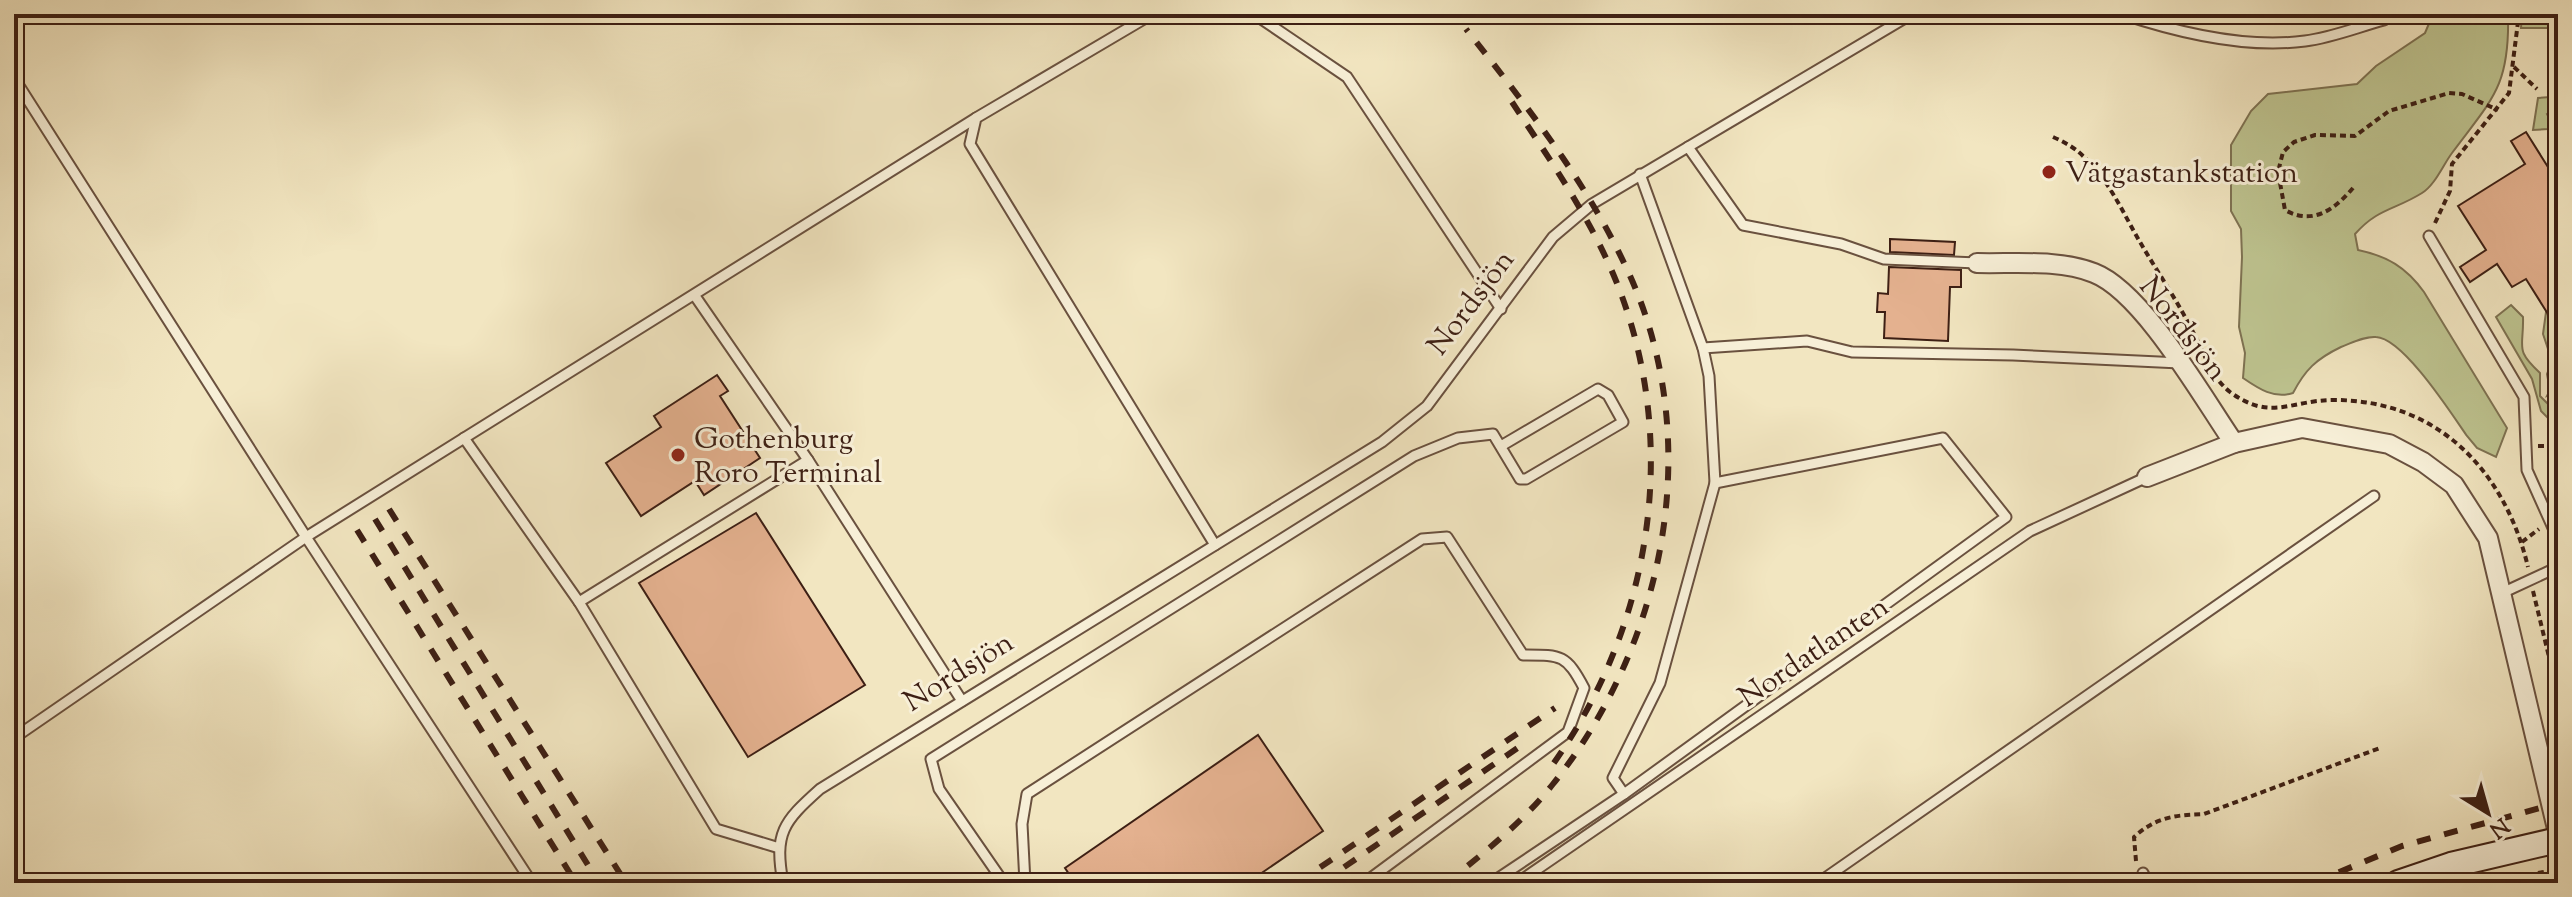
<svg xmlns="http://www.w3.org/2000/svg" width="2572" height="897" font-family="'Sorts Mill Goudy',serif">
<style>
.green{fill:#bec490;stroke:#7e7252;stroke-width:2}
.building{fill:#e4b18f;stroke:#3d1f14;stroke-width:2}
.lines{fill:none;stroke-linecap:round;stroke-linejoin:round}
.lane-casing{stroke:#6a513f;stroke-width:13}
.street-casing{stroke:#6a513f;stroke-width:22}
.secondary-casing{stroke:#3d1f14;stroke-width:28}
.path{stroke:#3d1f14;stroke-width:4;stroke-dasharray:6 4;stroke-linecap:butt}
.lane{stroke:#f7efd7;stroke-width:9}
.street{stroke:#f7efd7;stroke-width:18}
.secondary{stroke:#f7efd7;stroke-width:24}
.rail{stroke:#3d1f14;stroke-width:6;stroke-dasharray:14 14;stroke-linecap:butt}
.poi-dot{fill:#8f2418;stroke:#f7efd7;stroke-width:3}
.labels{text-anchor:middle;stroke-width:6;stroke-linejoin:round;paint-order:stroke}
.poi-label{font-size:30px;fill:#3d1f14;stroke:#f7efd7;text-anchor:start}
.street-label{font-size:30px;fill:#3d1f14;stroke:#f7efd7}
</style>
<rect width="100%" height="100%" fill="#f2e6c1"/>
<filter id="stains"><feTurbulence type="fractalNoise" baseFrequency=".0025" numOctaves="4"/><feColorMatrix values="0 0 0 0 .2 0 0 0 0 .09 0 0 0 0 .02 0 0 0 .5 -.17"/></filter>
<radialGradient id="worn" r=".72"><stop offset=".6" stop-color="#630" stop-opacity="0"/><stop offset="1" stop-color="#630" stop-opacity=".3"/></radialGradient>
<!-- green -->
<g class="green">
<path d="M2433 14H2508C2510 87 2492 99 2452 153 2443 165 2435 185 2422 193 2395 210 2378 208 2355 234L2358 250C2387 256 2406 267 2424 292L2507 428 2496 457 2477 448 2467 436C2451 413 2403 338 2376 337 2364 336 2352 343 2341 347 2316 359 2305 370 2293 393 2274 399 2259 389 2243 378L2245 353 2239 327 2242 257 2241 229 2231 211V145L2251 111 2268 94 2357 84 2376 66 2425 33Z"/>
<path d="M2522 14H2558V28H2521Z"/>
<path d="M2550 97 2551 111 2547 114 2552 123 2548 129 2533 130 2538 98Z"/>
<path d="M2511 305 2523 317C2524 348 2514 349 2540 373V396L2552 408 2558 407V420L2549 419 2541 411 2532 379 2496 317Z"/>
<path d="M2546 312 2558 331V381L2552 384 2555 393 2547 396 2550 390 2547 374 2552 361 2543 334Z"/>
</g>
<!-- building -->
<g class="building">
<path d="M2526 132 2558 183V330L2526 279 2512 287 2497 264 2470 282 2460 267 2486 250 2458 206 2525 164 2511 141Z"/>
<path d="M1890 239 1955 242 1954 255 1890 252Z"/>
<path d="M1889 267 1961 270V287H1950L1948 341 1884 338 1885 312H1877L1878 293 1888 294Z"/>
<path d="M717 375 728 391 720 396 760 458 704 495 695 481 641 516 606 463 661 427 654 416Z"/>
<path d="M756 513 865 685 748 757 639 583Z"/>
<path d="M1258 735 1323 831 1247 883H1075L1065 868Z"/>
</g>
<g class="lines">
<!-- lane casing -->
<g class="lane-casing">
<g id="lane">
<path d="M1147 14 1149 16 976 118 970 144 1215 545"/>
<path d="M2122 14C2179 33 2245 49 2305 41 2331 38 2358 27 2384 20L2389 14"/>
<path d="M1149 16 1260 18 1347 77 1501 309"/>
<path d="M1907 17 1923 14"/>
<path d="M14 78 306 537 976 118"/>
<path d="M1688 147 1912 14"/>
<path d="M1640 174 1703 348"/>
<path d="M2429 236 2524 397 2527 470 2558 539"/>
<path d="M464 438 579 602 716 829 776 847"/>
<path d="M808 460 962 701"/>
<path d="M2502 593 2558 567"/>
<path d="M579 602 808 460 695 296"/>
<path d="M14 738 306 537 532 883"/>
<path d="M1624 794 1613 778 1660 683 1715 483"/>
<path d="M2143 873 2148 883"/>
<path d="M783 883C774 833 783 822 820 789L1382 442 1427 406 1553 237 1592 204 1688 147 1743 225 1841 244 1884 259 1977 263"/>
<path d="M1004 883 939 789 931 759 1414 456 1458 438 1493 434 1520 479H1526L1623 422 1608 395 1598 389 1501 446"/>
<path d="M1025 883 1022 824 1027 794 1422 539 1447 537 1523 655C1561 655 1566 654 1584 688L1568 732 1364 883"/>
<path d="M1491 883 1624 794 2006 517 1943 438 1715 483 1709 376 1703 348 1807 341 1852 352 2013 355 2180 363"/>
<path d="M1517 883 2030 531 2147 477"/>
<path d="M1818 883 2374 496"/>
</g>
</g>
<!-- street casing -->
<g class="street-casing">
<g id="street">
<path d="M1977 263C2014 264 2059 259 2094 273 2143 292 2203 398 2234 443"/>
<path d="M2147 477 2234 443 2302 428 2389 444 2423 462 2454 485 2488 538 2558 833"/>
</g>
</g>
<!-- secondary casing -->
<g class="secondary-casing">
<path id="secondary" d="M2398 883 2451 865 2558 840"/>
</g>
<!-- path -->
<g class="path">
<path d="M2514 67 2537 89"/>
<path d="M2053 137C2064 142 2074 147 2083 156 2108 178 2123 213 2140 242 2158 273 2179 303 2195 336 2206 356 2211 377 2230 392 2271 422 2290 400 2334 400 2438 400 2505 471 2528 567"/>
<path d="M2353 188C2335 209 2313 226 2285 210L2278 172 2283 152 2294 142 2315 135 2355 136 2389 111 2449 93 2462 94 2498 110"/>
<path d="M2435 223 2450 191 2452 164 2509 93 2519 14"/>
<path d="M2538 446H2549L2557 440"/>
<path d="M2522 542 2539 529"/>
<path d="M2533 591 2558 694"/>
<path d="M2136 861 2134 837C2156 817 2175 815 2204 814L2380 748"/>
<path d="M2489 883 2558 869"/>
</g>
<!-- lane -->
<use href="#lane" class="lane"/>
<!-- street -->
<use href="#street" class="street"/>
<!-- secondary -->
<use href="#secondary" class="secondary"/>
<!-- rail -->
<g class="rail">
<path d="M1512 102C1548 157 1588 214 1614 276 1682 439 1653 625 1551 767"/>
<path d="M389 509 626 883"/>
<path d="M375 519 599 883"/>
<path d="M357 530 576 883"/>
<path d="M1297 883 1555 708"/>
<path d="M1321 883 1519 747"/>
<path d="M1446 883C1484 853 1523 822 1553 784 1667 641 1707 435 1625 265 1584 178 1525 104 1466 29"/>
<path d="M2313 883 2402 846 2558 803"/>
</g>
</g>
<!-- markers -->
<g class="poi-dot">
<circle cx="2049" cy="172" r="8"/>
<circle cx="678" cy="455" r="8"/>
</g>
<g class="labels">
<!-- poi labels -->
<g class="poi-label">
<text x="2065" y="182">Vätgastankstation</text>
<text x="694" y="448">Gothenburg<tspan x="694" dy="34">Roro Terminal</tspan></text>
</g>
<!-- street labels -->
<g class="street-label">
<text transform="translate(1470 302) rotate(-53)" y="10">Nordsjön</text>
<text transform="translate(2184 328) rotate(52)" y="10">Nordsjön</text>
<text transform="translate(1813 651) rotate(-34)" y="10">Nordatlanten</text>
<text transform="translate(958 671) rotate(-32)" y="10">Nordsjön</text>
</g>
</g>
<!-- margin -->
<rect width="2572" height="897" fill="none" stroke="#f2e6c1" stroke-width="48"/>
<rect x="16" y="16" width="2540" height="865" fill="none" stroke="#3d1f14" stroke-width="4"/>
<rect x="24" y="24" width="2524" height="849" fill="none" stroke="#3d1f14" stroke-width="2"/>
<!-- north arrow -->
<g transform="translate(2488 813) rotate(143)" stroke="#f7efd7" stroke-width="6" paint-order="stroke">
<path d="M0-6L14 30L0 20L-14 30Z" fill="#3d1f14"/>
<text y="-12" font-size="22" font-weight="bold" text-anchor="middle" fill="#3d1f14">N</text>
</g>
<rect width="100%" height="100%" filter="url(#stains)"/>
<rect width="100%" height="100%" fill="url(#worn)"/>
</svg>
